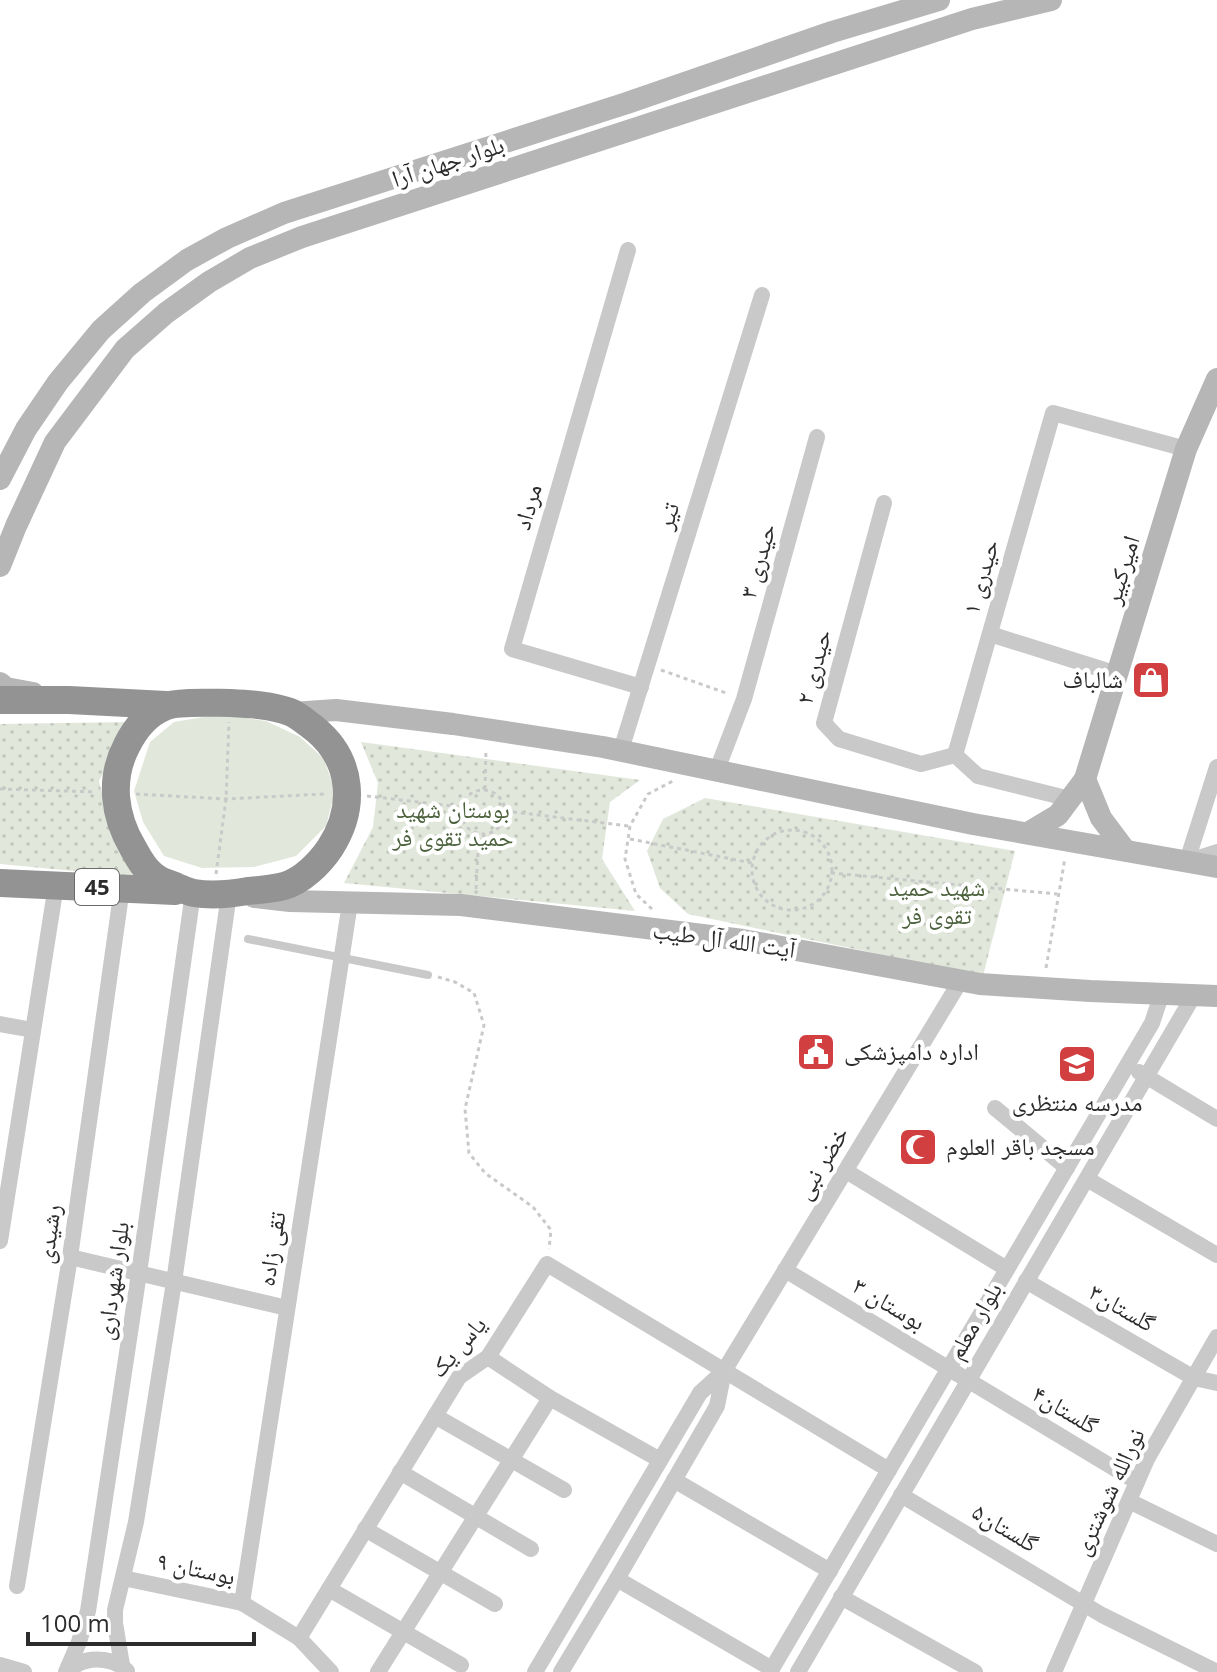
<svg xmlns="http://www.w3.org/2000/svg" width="1217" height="1672" font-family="'Open Sans','Noto Naskh Arabic',sans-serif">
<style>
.grass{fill:#e1e8db}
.park{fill:url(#park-dots)}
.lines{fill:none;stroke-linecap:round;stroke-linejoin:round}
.path{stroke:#c9c9c9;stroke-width:3;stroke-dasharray:4 4;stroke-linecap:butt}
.lane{stroke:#c9c9c9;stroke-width:8}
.street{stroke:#c9c9c9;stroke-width:16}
.secondary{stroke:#b6b6b6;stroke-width:22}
.highway{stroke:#939393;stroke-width:28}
.labels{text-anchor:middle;stroke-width:8;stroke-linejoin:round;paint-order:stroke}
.shield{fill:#fff;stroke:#6b6b6b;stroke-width:2}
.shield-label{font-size:22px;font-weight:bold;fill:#2c2c2c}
.street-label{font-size:24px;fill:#2c2c2c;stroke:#fff}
.poi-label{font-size:24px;fill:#2c2c2c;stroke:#fff;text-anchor:start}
.park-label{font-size:24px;fill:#4d633e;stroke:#fff}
</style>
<defs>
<pattern id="park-dots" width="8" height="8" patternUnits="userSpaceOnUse" patternTransform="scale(2)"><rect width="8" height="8" fill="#e1e8db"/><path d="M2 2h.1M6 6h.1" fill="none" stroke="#c1c7bc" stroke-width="1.8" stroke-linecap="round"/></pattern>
</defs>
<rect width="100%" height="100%" fill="#fff"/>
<!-- grass -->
<path class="grass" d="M221 714 266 721 300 737 324 759 335 791 326 826 296 856 254 867 202 868 164 856 143 822 134 791 150 742 174 722Z"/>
<!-- park -->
<g class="park">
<path d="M130 722 99 781 110 830 138 877 0 864V724Z"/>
<path d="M361 742 640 780 610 802 602 859 635 911 344 883 373 827 378 783Z"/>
<path d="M705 798 1015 851 983 976 688 914 660 888 647 851 663 819Z"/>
</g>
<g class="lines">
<!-- path -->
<g class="path">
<path d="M661 670 729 694"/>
<path d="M0 789 96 792"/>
<path d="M485 789 486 749"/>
<circle cx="483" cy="812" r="22"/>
<path d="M136 794 226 799 324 794"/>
<path d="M367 796 461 807"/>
<path d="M505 811 629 826"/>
<circle cx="792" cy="870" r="40"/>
<path d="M630 839 752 863"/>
<path d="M831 873 1057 894"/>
<path d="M216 874 226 799 229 722"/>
<path d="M476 889 479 833"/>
<path d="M652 909 636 894 625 859 630 826 648 794 673 781"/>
<path d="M1046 968 1065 858"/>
<path d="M438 977 455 982 474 993 484 1025 465 1109 469 1153 485 1173 533 1207 551 1230 549 1249"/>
</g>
<!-- lane -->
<path class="lane" d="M248 939 428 975"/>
<!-- street -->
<g class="street">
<path d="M628 250 512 649 641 687"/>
<path d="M884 503 824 723 839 739 921 764 955 755"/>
<path d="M990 634 1117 674"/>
<path d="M621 750 762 295"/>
<path d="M955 755 1053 413 1186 449"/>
<path d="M955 755 978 776 1070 799"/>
<path d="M717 770 744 699 817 437"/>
<path d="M1187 861 1217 767"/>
<path d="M1189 861 1217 852"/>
<path d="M0 1024 33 1030"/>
<path d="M1139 1072 1217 1119"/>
<path d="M995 1108 1067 1168"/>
<path d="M846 1171 1007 1269"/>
<path d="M1087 1179 1217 1255"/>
<path d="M0 1241 56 885"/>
<path d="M70 1257 287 1308"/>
<path d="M785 1270 1137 1482"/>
<path d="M1026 1281 1194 1378 1217 1383"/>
<path d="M724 1371 961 980"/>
<path d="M550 1398 660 1460"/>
<path d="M435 1416 564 1490"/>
<path d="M400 1472 531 1549"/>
<path d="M674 1480 830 1571"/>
<path d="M901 1495 1102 1615 1217 1672"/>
<path d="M1129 1501 1217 1544"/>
<path d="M365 1529 495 1604"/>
<path d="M123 1578 242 1603 299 1638 331 1672"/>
<path d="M617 1579 772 1669"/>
<path d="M17 1586 70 1257 122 888"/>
<path d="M329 1589 461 1665"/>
<path d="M841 1597 975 1672"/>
<path d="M242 1603 350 903"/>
<path d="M299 1638 459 1377 488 1357 547 1264 889 1470"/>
<path d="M0 1665 24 1672"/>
<path d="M122 1665 115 1623V1610L136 1522 174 1282 229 894"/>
<path d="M66 1672 79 1642 88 1611 139 1273 193 893"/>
<path d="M68 1672C72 1669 74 1666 78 1664 93 1656 116 1659 127 1671"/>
<path d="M378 1672 550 1398 488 1357"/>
<path d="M535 1672 700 1393 724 1371 717 1406 617 1579 561 1672"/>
<path d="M770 1672 1152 1023 1162 993"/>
<path d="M798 1672 1194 995"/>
<path d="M1054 1672 1147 1459 1217 1337"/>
</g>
<!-- secondary -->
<g class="secondary">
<path d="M0 479 26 429 58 382 101 330 142 293 187 260 227 238 284 213 627 103 832 32 939 0"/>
<path d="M0 566 16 526 55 442 125 349 166 313 209 282 250 258 302 237 972 19 1051 0"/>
<path d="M0 683 6 688 33 693"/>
<path d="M292 713 336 710 453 724 603 747 973 824 1217 867"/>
<path d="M1085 779 1186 449 1217 379"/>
<path d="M1028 833 1058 815 1085 779 1101 818 1125 850"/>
<path d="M254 897 290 901 461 905 743 940 980 984 1090 991 1217 996"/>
</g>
<!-- highway -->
<g class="highway">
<path d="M0 700H69L166 705"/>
<path d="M230 703C250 704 271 705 290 712 298 715 307 723 315 729 353 760 356 808 330 848 320 863 302 881 284 886 273 889 260 890 248 891 231 894 212 896 194 893 188 892 182 889 177 887 172 884 165 883 160 880 147 873 140 861 133 848 114 816 109 779 127 745 135 729 147 714 164 707 176 701 215 703 230 703Z"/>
<path d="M0 883 175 891"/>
</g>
</g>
<!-- icons -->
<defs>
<g id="shop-square" transform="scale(2)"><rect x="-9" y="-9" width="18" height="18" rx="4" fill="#d23f41" stroke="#fff"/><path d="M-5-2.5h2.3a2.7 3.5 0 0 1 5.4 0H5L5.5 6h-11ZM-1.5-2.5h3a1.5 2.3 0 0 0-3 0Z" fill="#fff"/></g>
<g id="civic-square" transform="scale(2)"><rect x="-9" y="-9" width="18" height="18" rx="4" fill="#d23f41" stroke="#fff"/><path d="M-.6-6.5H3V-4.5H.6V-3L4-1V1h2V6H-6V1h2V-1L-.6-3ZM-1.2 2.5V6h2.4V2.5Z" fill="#fff"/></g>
<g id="school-square" transform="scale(2)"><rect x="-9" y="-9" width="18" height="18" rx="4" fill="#d23f41" stroke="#fff"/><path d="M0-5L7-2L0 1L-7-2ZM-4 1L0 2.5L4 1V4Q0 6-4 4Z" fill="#fff"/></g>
<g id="mosque-square" transform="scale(2)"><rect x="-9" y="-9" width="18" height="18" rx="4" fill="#d23f41" stroke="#fff"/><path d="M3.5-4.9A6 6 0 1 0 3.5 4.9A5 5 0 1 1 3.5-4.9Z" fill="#fff"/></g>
</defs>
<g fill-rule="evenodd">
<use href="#shop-square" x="1151" y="680"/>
<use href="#civic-square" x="816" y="1052"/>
<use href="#school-square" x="1077" y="1064"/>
<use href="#mosque-square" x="918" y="1147"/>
</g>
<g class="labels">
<!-- shield labels -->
<rect class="shield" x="75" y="869" width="44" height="36" rx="6"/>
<g class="shield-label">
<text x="97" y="895">45</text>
</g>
<!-- street labels -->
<g class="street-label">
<text transform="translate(448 162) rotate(-18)" y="8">بلوار جهان آرا</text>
<text transform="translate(528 507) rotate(-74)" y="8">مرداد</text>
<text transform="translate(668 516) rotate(-73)" y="8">تیر</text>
<text transform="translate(758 561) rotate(-74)" y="8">حیدری ۳</text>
<text transform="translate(1122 570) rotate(-73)" y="8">امیرکبیر</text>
<text transform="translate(981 577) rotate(-74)" y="8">حیدری ۱</text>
<text transform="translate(814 667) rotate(-75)" y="8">حیدری ۲</text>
<text transform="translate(724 940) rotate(8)" y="8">آیت الله آل طیب</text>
<text transform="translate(822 1163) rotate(-59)" y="8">خضر نبی</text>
<text transform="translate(49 1234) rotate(-82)" y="8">رشیدی</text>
<text transform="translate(272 1249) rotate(-81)" y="8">تقی زاده</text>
<text transform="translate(113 1281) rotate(-82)" y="8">بلوار شهرداری</text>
<text transform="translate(889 1304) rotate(31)" y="8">بوستان ۳</text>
<text transform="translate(1122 1308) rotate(30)" y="8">گلستان۳</text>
<text transform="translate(975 1321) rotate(-60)" y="8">بلوار معلم</text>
<text transform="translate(458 1347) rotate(-49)" y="8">یاس یک</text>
<text transform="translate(1065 1410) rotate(31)" y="8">گلستان۴</text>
<text transform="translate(1109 1492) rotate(-65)" y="8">نورالله شوشتری</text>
<text transform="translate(1005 1528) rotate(31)" y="8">گلستان۵</text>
<text transform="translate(196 1569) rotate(12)" y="8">بوستان ۹</text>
</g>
<!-- poi labels -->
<g class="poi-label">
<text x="1123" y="688" text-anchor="end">شالباف</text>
<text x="844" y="1060">اداره دامپزشکی</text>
<text x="1077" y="1111" text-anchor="middle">مدرسه منتظری</text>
<text x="946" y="1155">مسجد باقر العلوم</text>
</g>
<!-- park labels -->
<g class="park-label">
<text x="453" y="818">بوستان شهید<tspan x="453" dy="28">حمید تقوی فر</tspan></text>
<text x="937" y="896">شهید حمید<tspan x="937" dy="28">تقوی فر</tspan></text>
</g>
</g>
<!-- scale -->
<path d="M28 1632v12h226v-12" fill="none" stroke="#2c2c2c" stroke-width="4"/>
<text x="40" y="1632" font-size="24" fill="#2c2c2c" stroke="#ffffff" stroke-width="6" paint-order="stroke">100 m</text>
</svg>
